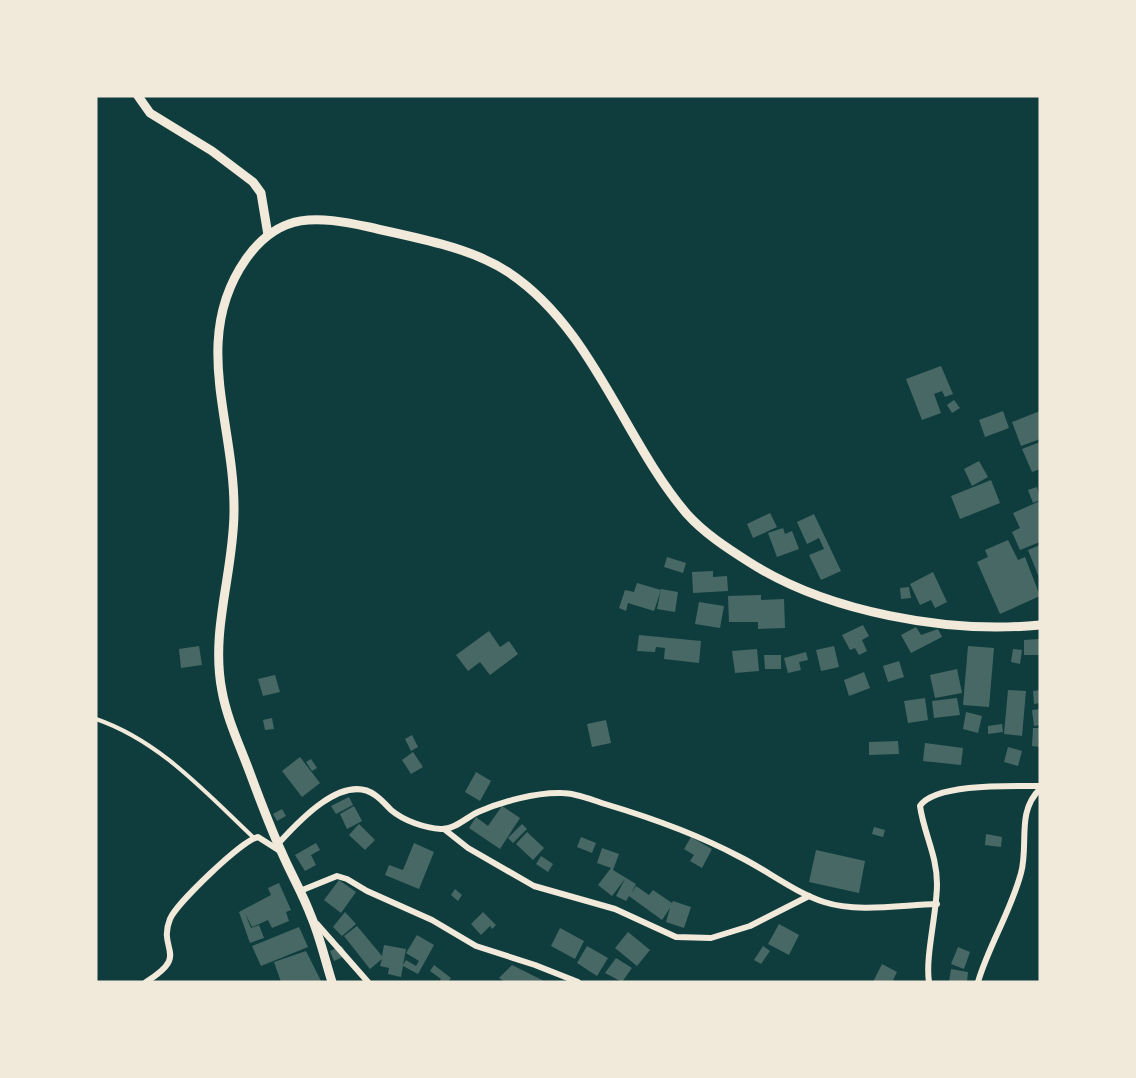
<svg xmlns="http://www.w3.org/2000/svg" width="1136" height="1078" font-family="Roboto,sans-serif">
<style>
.building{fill:#486865}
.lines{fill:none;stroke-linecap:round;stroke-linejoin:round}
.service{stroke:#f1e9da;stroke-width:4}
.minor{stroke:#f1e9da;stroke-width:6}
.tertiary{stroke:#f1e9da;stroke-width:9}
</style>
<rect width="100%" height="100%" fill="#0f3d3e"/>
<!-- building -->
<g class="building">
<path d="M941 366 953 394 945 397 942 391 934 394 941 413 922 420 906 379Z"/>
<path d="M954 400 960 408 952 413 947 405Z"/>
<path d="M1003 411 1009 428 985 437 979 420Z"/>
<path d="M1040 411V439L1021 446 1012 422Z"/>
<path d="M1040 442V469L1032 472 1022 449Z"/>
<path d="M979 461 988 477 972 486 964 469Z"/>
<path d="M991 480 1000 503 960 519 951 496Z"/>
<path d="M1037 487 1040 500 1033 503 1028 490Z"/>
<path d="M1040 501V542L1020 550 1012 532 1020 528 1013 513Z"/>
<path d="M770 513 777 527 753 538 747 524Z"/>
<path d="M814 514 841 571 821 580 809 555 824 549 819 538 807 544 797 522Z"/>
<path d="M783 528 785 534 792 531 799 549 777 557 768 533Z"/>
<path d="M1008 540 1018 560 1025 557 1040 596 1000 614 977 562 988 557 985 550Z"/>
<path d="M1040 545V580L1028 550Z"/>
<path d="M667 557 686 563 683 573 664 567Z"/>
<path d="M713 571V577L727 576 728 591 693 593 692 572Z"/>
<path d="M933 572 947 602 935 608 931 600 920 605 910 584Z"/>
<path d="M637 583 661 590 654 611 628 603 626 611 619 608 625 590 634 592Z"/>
<path d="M909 587 911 598 901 599 900 588Z"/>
<path d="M661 589 678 592 675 612 657 609Z"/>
<path d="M761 595V600L784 599 785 628 758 629V622H729L728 596Z"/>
<path d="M699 602 724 606 720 628 695 624Z"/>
<path d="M863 625 869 636 862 640 867 651 859 655 855 648 850 650 842 635Z"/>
<path d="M916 627 921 635 938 629 942 637 911 653 901 635Z"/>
<path d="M489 631 500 647 509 641 518 654 490 675 480 662 468 671 456 655Z"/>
<path d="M639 635 701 641 699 663 664 659 665 648 656 647 655 652 637 651Z"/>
<path d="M1039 639V655H1024V640Z"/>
<path d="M199 646 202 665 181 668 179 649Z"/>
<path d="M834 646 839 667 821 671 816 650Z"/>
<path d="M968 646 994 648 989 707 963 705Z"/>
<path d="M757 649 759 671 735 673 732 651Z"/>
<path d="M1013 649 1022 650 1020 664 1011 662Z"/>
<path d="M806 652 808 660 799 662 801 670 788 673 784 658Z"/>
<path d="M764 655H781V669H765Z"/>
<path d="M899 661 904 677 888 682 883 666Z"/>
<path d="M957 669 962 693 935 698 930 675Z"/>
<path d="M864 672 870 688 849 696 844 680Z"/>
<path d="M275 675 280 692 263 696 258 679Z"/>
<path d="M1008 690 1026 691 1022 736 1004 734Z"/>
<path d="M1040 690V703L1034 704 1033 691Z"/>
<path d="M925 698 928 720 908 723 904 701Z"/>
<path d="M957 698 960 715 934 718 932 701Z"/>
<path d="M1040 709V725L1034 726 1032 710Z"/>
<path d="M966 712 982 716 978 733 963 729Z"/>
<path d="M272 718 274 729 265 730 263 720Z"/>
<path d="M606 720 611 743 592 747 587 724Z"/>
<path d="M1002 724 1003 732 988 734V726Z"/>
<path d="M1033 728H1040V747L1032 746Z"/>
<path d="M412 735 418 747 411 751 405 739Z"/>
<path d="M898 741 899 754 869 755V742Z"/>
<path d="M925 743 963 748 961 765 923 761Z"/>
<path d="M1008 747 1022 751 1018 766 1004 762Z"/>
<path d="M413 752 423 767 411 774 402 760Z"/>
<path d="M300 757 320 783 302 797 282 771Z"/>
<path d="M311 759 317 768 312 771 306 762Z"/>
<path d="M476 772 491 781 480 801 465 792Z"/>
<path d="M349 797 353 805 336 814 331 806Z"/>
<path d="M354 806 362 821 347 829 340 814Z"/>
<path d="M502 806 520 818 500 849 469 828 476 817 488 826Z"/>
<path d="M282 809 286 816 277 821 273 814Z"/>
<path d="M359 824 375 840 365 850 349 835Z"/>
<path d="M522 824 527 829 513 843 508 838Z"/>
<path d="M874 827 885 830 883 837 872 834Z"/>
<path d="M527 832 544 848 533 860 516 844Z"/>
<path d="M986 834 1002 837 1001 847 985 845Z"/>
<path d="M581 837 596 843 592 853 577 847Z"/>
<path d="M691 837 712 849 702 868 690 861 694 855 684 849Z"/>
<path d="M316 843 320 850 311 855 316 865 305 871 295 855Z"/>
<path d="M414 843 434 852 419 889 385 875 389 865 403 870Z"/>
<path d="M602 848 619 854 613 870 636 884 631 894 636 886 649 895 653 890 672 903 673 901 691 907 684 928 666 922 670 908 662 920 629 896 626 901 616 896 625 879 612 896 598 885 611 868 597 863Z"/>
<path d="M816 850 865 861 859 893 809 882Z"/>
<path d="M541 856 553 864 548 872 536 864Z"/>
<path d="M339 880 356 892 341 913 324 900Z"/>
<path d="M279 883 291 910 286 912 289 921 272 928 268 920 252 927 245 913 251 928 259 925 264 938 250 943 239 912 271 895 268 888Z"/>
<path d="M455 889 462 895 458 901 451 895Z"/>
<path d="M345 912 356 924 342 936 333 927Z"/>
<path d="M483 912 496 925 492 929 490 926 481 935 471 924Z"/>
<path d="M779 924 799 935 789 955 768 944Z"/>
<path d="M357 926 382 956 384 945 406 949 403 965 406 960 416 966 419 961 406 953 417 935 434 945 418 974 403 966 401 977 388 974 389 968 380 966 382 959 370 969 344 936Z"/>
<path d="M299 927 308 947 261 966 252 946Z"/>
<path d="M560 928 584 941 575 959 551 946Z"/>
<path d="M628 932 650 950 637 966 615 948Z"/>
<path d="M342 946 347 955 334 961 330 951Z"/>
<path d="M587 946 608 958 597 976 577 963Z"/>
<path d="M763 946 770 951 761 964 754 960Z"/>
<path d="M958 947 970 952 964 969 951 964Z"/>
<path d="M306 951 321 981 281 982 274 962Z"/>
<path d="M616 958 632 968 622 982 605 973Z"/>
<path d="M882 964 897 972 893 980 897 982H873Z"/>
<path d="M434 965 451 978 448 982H439L441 979 430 971Z"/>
<path d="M512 965 546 982H505L499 978Z"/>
<path d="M951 969 968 972 967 982H949Z"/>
</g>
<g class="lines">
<!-- service -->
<path class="service" d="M96 719C160 741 205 792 254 838"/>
<!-- minor -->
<g class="minor">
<path d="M444 829 468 848 534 886 615 909 676 937 711 938 750 926 809 896"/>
<path d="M278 844C297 823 343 772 375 795 381 799 386 805 391 810 404 821 425 828 441 829 454 830 467 817 478 812 501 802 536 792 562 793 576 793 592 800 605 804 652 818 697 834 740 857 768 871 794 892 824 902 858 913 901 905 937 904"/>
<path d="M300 891 337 876 347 879 367 891 432 920 476 946 535 965 578 982"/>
<path d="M317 924 368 982"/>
<path d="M146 982C191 954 157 951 170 919 176 904 242 840 258 837L280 851"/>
<path d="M929 982C925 957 937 913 937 884 937 855 924 834 920 806 935 783 1013 786 1040 786"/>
<path d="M978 982C989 945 1011 911 1021 873 1029 844 1016 812 1040 789"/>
</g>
<!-- tertiary -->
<g class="tertiary">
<path d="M138 96 150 113 212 151 253 182 261 193 268 235"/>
<path d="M332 982C325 960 320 937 311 916 303 894 291 874 282 853 270 827 260 800 250 773 240 746 227 719 222 691 210 630 234 572 234 511 235 423 190 339 246 259 280 211 317 216 369 227 415 238 468 246 508 272 593 328 623 439 687 514 704 533 727 548 749 562 827 612 948 634 1040 625"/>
</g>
</g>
<!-- border -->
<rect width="1136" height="1078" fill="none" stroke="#f1e9da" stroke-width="195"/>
</svg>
